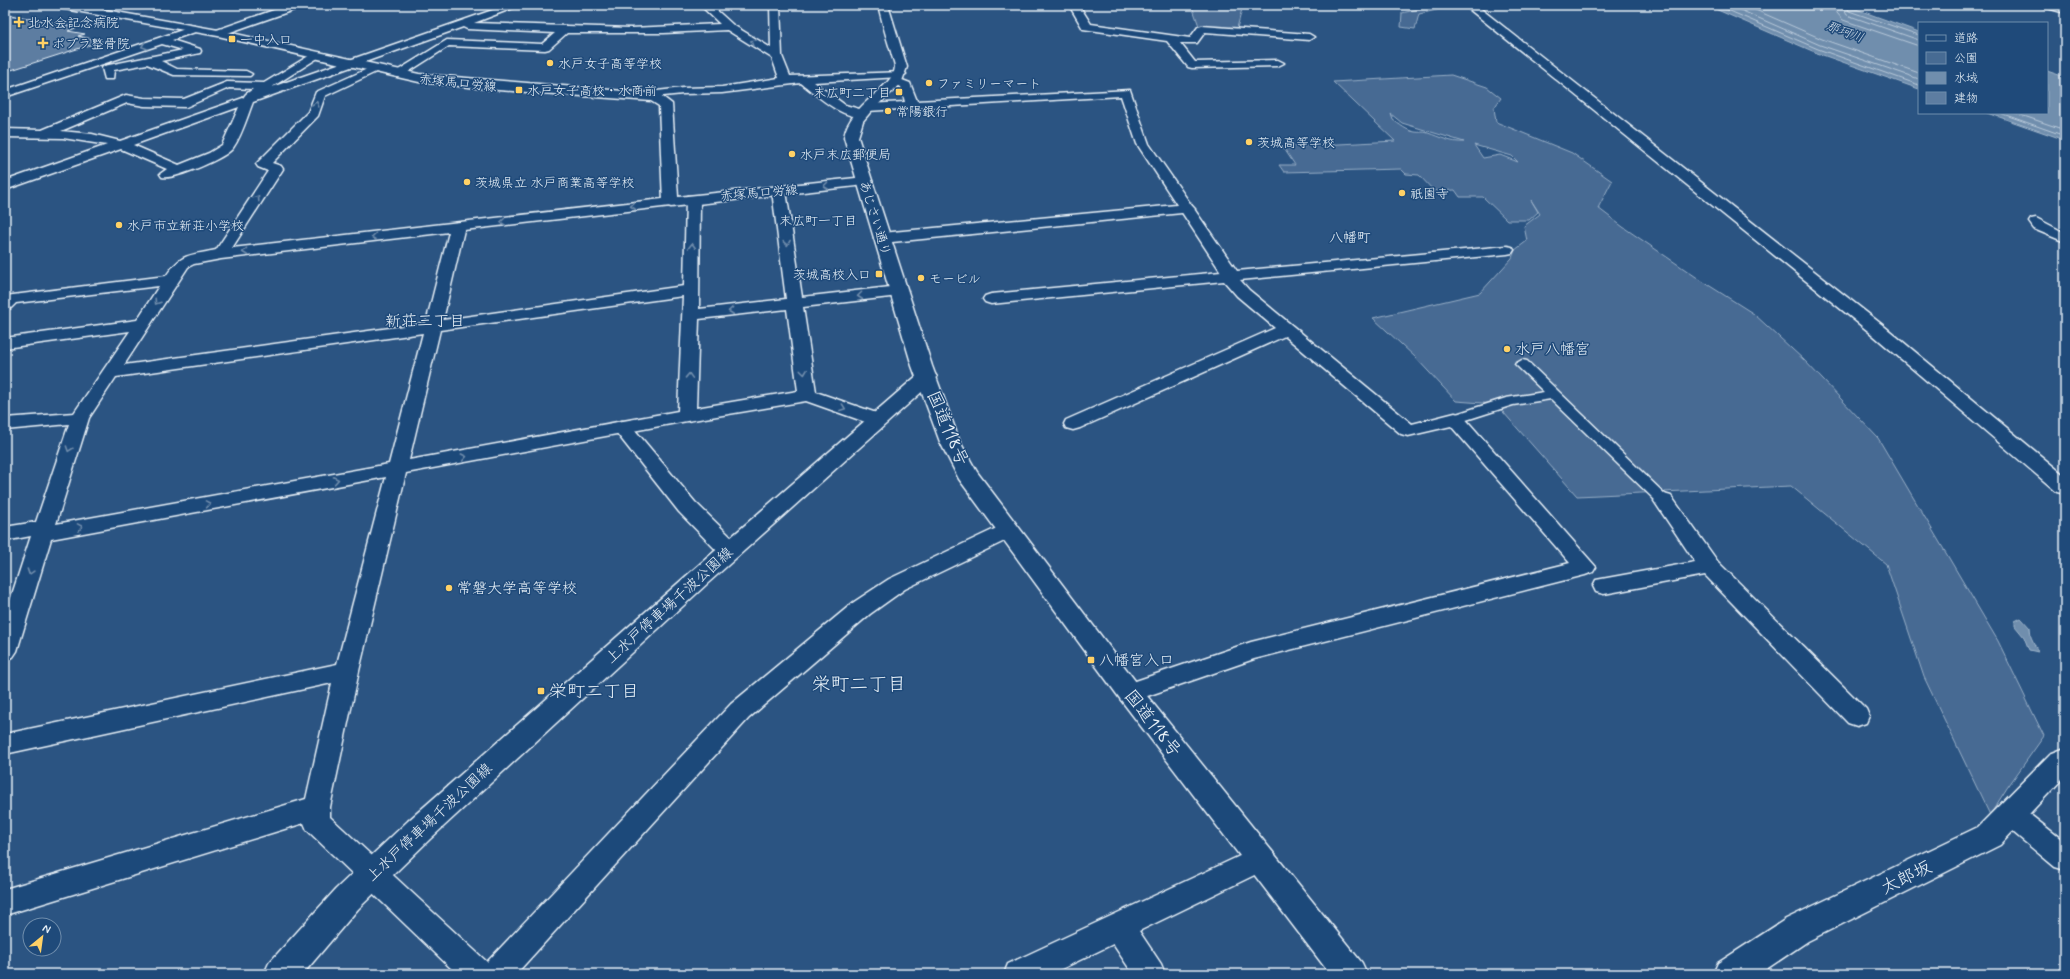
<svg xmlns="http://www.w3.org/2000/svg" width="2070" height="979" font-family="Mynerve,'Klee One',sans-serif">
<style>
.green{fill:#476b93;stroke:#98aec6;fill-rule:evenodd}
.water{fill:#708ead;stroke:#a0b6cb}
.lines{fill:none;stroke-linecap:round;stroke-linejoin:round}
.shore{stroke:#b8c9da;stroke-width:1}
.building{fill:#5d7da1;stroke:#e8f1f8}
.pedestrian-casing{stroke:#e8f1f8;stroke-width:3}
.minor-casing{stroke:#e8f1f8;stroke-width:3}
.tertiary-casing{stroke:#e8f1f8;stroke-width:3}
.secondary-casing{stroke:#e8f1f8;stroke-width:3}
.trunk-casing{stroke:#e8f1f8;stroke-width:3}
.pedestrian{fill:#1f4a7a;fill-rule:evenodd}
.minor{fill:#1f4a7a;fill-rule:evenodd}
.tertiary{fill:#1f4a7a;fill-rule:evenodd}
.secondary{fill:#1f4a7a;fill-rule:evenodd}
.trunk{fill:#1f4a7a;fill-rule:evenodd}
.oneway{stroke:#6f8dac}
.poi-dot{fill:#ffd166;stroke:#1f4a7a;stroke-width:1.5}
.labels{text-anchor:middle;stroke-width:3;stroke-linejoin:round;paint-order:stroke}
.far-poi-label{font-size:13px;fill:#e8f1f8;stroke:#1f4a7a;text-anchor:start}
.far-water-label{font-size:13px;font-style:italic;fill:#d0dde9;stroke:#1f4a7a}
.far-street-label{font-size:13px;fill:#e8f1f8;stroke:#1f4a7a}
.far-neighbourhood-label{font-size:13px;fill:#e8f1f8;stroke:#1f4a7a}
.far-quarter-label{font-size:14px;fill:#e8f1f8;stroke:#1f4a7a}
.poi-label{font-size:15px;fill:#e8f1f8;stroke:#1f4a7a;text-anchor:start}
.street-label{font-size:15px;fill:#e8f1f8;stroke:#1f4a7a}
.neighbourhood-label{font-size:16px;fill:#e8f1f8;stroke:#1f4a7a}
.near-street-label{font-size:18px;fill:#e8f1f8;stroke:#1f4a7a}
.near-poi-label{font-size:18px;fill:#e8f1f8;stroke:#1f4a7a;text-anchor:start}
.near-neighbourhood-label{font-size:19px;fill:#e8f1f8;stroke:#1f4a7a}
</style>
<rect width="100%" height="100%" fill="#2b5482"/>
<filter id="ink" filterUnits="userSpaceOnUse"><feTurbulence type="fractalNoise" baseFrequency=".025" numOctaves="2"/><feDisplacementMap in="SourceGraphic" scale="8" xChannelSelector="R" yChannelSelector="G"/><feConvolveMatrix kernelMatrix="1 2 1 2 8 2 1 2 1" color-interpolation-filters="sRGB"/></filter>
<g filter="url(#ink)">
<!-- green -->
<g class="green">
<path d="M1178 5H1243L1237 28 1199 26 1193 9Z"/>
<path d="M1423 5H1458L1419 14 1415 29 1401 27 1402 13 1427 7Z"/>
<path d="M1451 75 1487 87 1501 98 1494 108 1496 122 1572 153 1612 181 1598 208 1623 227 1702 281 1754 314 1804 360 1878 438 1998 641 2044 736 2007 788 1990 815 1924 677 1886 564 1791 486 1577 496 1496 404 1456 401 1415 357 1373 318 1480 293 1512 258 1515 250 1527 241 1524 226 1540 214 1531 200 1538 212 1529 220H1507L1483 197H1460L1455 190 1434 191 1419 175 1406 174 1401 169 1284 172 1279 165H1295L1283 147 1395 141 1333 82ZM1391 114 1402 123 1464 142C1451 143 1440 137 1428 133 1424 131 1419 133 1415 132 1407 131 1399 124 1393 120ZM1474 145 1512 156 1518 162 1500 155 1483 158Z"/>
</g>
<!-- water -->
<g class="water">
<path d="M1706 5H1845L1919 32V89L1817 53Z"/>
<path d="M2047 71 2065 77V140L1988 113H2047Z"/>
<path d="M2021 618 2030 628 2031 637 2038 652 2029 650 2024 637 2015 626V621Z"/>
</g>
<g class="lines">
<!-- shore -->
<g class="shore">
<path d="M1716 5 1818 49 1919 85"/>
<path d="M1729 5 1820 45 1919 79"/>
<path d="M1744 5 1822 39 1919 73"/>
<path d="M1835 5 1837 13 1843 20 1919 46"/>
<path d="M1841 5 1847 15 1919 40"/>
<path d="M1846 5 1849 11 1919 35"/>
<path d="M2000 113 2065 136"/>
<path d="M2015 113 2065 130"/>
</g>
</g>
<!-- building -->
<path class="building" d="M5 14 78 27 68 31 85 34 78 36 102 41 5 72Z"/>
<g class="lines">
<!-- pedestrian casing -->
<g class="pedestrian-casing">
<path id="pedestrian" d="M1522 360 1527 361 1669 498 1672 501 1669 504H1659L1551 399 1513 405 1460 422H1450L1448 419 1450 416 1506 398 1544 392 1515 364Z"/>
</g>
<!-- minor casing -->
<g class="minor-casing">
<g id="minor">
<path d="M507 5H521L474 23 631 28 720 24 700 5H711L733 25 771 48 770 5H780L782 56 790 76 904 72 906 74 900 77 814 82 845 105 863 110 864 105 868 104 905 102 901 87 891 81 897 78 910 83 917 101 1130 90 1149 144 1237 271 1507 246 1512 247 1514 250 1512 253 1507 254 1240 280 1249 290 1412 424 1455 413 1462 415 1596 567 1593 572 1585 575 1254 659 1130 702 1121 700 1118 693 1121 686 1251 642 1570 563 1451 426 1408 436 1401 434 1285 336 1080 428 1073 430 1066 428 1064 424 1066 420 1275 328 1237 296 1224 281 991 304 985 302 983 299 985 296 991 294 1221 272 1137 144 1121 96 867 111 866 116C843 121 817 95 801 83L722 93 683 94 644 98 642 96 644 94 648 92 683 88 722 87 779 78 772 58 727 30 664 33H567L549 49 545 50 449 46 402 76 398 77 392 74 447 40 542 44 555 33 467 29 463 27 253 102C247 117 242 135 233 148 226 158 174 180 162 177L160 174 167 169 121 149 5 190V181L107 145 63 138 5 137V129L42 130 126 95 144 98 184 99 227 82 264 83 312 54 316 53 321 56 272 87ZM229 88 253 89 246 94 243 98 120 141 92 134 61 131 127 103 144 106 186 107ZM239 107 222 145 209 153 179 165 133 145Z"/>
<path d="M1069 5H1079L1091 24 1190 38 1198 27 1202 26 1309 34 1314 37 1309 40 1205 32 1197 43H1180L1195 62 1278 60 1284 63 1278 66 1192 68 1188 67 1167 41 1083 29Z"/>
<path d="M2042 5 2065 7V13L2044 7Z"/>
<path d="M194 26 198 27 199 29 198 31 172 40 200 49 201 51 200 53 161 61 177 69 246 71 252 74 250 76 174 75 147 64 114 70 113 79H105L102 68 104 66 183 50 162 44 5 97V90Z"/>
<path d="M374 66 380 69 378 71 325 96 318 116 272 163 281 166 283 169 232 248 671 198 676 199 678 202 676 205 671 206 464 230 443 320 684 286 686 199 688 196H698L700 199 699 309 786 299 772 191 774 188H784L786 191 802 297 899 286 905 288 907 291 905 294 899 296 803 307 816 392 885 416 887 420 885 424 878 426 871 424 806 401 687 421 406 473 359 671 330 807V817L487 962 731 704 854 602 889 579 1001 526 1008 524 1015 526 1018 531 1015 536 905 589 870 614 749 718 516 974H457L307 830 304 823 5 915V889L306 799 332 683 5 754V734L337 664 386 477 51 539 17 651 13 657 5 660V616L31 536 5 541V527L36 522 69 424 5 430V418L74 413 130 331 5 348V338L137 320 159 286 16 303 11 308 5 310V296L166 276C183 252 189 256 216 250L268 171 258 167 256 164 308 112 316 92ZM449 232 426 323 124 365 188 267 194 264 221 259ZM683 296 678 411 409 460 440 330ZM787 309 798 391 696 408 699 319ZM423 333 389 464 56 524 89 418 116 377Z"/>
<path d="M2036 218 2065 233V242L2034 229 2029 222 2031 219Z"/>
<path d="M1664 494 1671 496 1718 562 1866 709 1869 716 1866 723 1857 726 1848 723 1705 575 1604 594 1596 592 1593 586 1596 580 1695 562 1654 501 1657 496Z"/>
<path d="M2010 802 2019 806 2065 842V870L2055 867 2001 822 1997 814 2001 806Z"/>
<path d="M1259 847 1269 850 1273 859 1269 868 1139 931 1161 964 1165 974H1133L1113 944 1051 974H1004L1008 964Z"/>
</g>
</g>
<!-- tertiary casing -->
<g class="tertiary-casing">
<g id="tertiary">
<path d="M288 5H303L302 7 222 35H214L212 33 214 31Z"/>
<path d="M1464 5H1476L1885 327 2065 476V494L2057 492 1873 335Z"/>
<path d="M1187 204 1192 206 1195 209 1192 212 882 243 876 241 874 238 876 235 882 233Z"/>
<path d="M622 421 629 423 695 502 738 544 742 550 738 556 730 558 722 556 679 512 612 427 615 423Z"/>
<path d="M2065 748V776L2000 845 1808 941 1759 974H1713L1718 963 1786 919 1978 827 2050 754Z"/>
</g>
</g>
<!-- secondary casing -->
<g class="secondary-casing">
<g id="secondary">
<path d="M54 5H77L218 30 419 74 659 94 672 104 678 197 865 177 870 178 872 181 870 184 865 185 671 207 666 205 663 202 659 106 651 101 498 90 419 82 218 36 59 8Z"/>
<path d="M927 371 934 373 937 377 934 381 708 583 430 839 358 909 303 974H264L269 963 336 889 408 821 692 571 920 373Z"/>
</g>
</g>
<!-- trunk casing -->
<g class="trunk-casing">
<path id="trunk" d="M878 5H888L907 67 901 84 873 109 863 121 858 137 932 366 960 442 977 472 1139 686 1362 963 1367 974H1330L1121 700 959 479 940 442 912 366 844 137C850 103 894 88 895 67 895 63 892 57 891 52 886 37 882 21 878 5Z"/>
</g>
<!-- pedestrian -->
<use href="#pedestrian" class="pedestrian"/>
<!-- minor -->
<use href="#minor" class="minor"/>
<!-- tertiary -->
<use href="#tertiary" class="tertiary"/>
<!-- secondary -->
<use href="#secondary" class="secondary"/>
<!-- trunk -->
<use href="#trunk" class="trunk"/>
</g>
<!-- one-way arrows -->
<defs><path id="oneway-chevron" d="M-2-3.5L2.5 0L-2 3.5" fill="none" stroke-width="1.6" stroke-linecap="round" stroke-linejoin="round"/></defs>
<g class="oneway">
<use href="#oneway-chevron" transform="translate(753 42) rotate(-150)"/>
<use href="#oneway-chevron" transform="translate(144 46) rotate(161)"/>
<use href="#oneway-chevron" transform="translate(316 104) rotate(-74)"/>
<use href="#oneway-chevron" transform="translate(826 186) rotate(173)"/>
<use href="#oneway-chevron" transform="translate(257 198) rotate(-57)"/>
<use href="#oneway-chevron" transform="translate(633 206) rotate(173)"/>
<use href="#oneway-chevron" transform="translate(503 222) rotate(173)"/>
<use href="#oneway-chevron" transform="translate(374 237) rotate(173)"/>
<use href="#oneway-chevron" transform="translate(787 243) rotate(81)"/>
<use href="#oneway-chevron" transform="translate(692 246) rotate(-89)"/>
<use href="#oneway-chevron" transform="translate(245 252) rotate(173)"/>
<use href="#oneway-chevron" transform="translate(860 296) rotate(173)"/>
<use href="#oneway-chevron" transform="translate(157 302) rotate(124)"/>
<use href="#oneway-chevron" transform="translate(731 311) rotate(174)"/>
<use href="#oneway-chevron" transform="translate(804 372) rotate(83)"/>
<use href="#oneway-chevron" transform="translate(689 376) rotate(-88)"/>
<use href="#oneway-chevron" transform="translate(843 408) rotate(20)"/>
<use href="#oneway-chevron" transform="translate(69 449) rotate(109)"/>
<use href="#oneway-chevron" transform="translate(464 457) rotate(-11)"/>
<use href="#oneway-chevron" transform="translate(336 480) rotate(-10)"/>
<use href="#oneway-chevron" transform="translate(208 504) rotate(-10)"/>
<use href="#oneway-chevron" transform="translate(80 527) rotate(-10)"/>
<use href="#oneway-chevron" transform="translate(30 572) rotate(108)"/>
</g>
</g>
<!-- markers -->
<g class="poi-dot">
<path d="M17 16h4v4h4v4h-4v4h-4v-4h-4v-4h4z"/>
<rect x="228" y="35" width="8" height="8" rx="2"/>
<path d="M41 37h4v4h4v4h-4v4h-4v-4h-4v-4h4z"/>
<circle cx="550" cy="63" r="4"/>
<circle cx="929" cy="83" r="4"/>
<rect x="515" y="86" width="8" height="8" rx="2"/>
<rect x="895" y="88" width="8" height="8" rx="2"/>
<circle cx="888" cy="111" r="4"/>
<circle cx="1249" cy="142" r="4"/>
<circle cx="792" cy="154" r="4"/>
<circle cx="467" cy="182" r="4"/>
<circle cx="1402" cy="193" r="4"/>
<circle cx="119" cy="225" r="4"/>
<rect x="875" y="270" width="8" height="8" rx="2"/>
<circle cx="921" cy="278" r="4"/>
<circle cx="1507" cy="349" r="4"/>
<circle cx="449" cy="588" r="4"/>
<rect x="1087" y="656" width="8" height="8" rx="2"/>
<rect x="537" y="687" width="8" height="8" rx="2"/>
</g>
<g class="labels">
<!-- far-poi labels -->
<g class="far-poi-label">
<text x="28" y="27">北水会記念病院</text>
<text x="240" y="44">一中入口</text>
<text x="52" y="48">ポプラ整骨院</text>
<text x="558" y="68">水戸女子高等学校</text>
<text x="937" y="88">ファミリーマート</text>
<text x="527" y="95">水戸女子高校・水商前</text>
<text x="891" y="97" text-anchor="end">末広町二丁目</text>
<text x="896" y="116">常陽銀行</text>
<text x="1257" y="147">茨城高等学校</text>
<text x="800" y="159">水戸末広郵便局</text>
<text x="475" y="187">茨城県立 水戸商業高等学校</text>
<text x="1410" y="198">祇園寺</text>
<text x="127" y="230">水戸市立新荘小学校</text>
<text x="871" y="279" text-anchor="end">茨城高校入口</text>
<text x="929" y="283">モービル</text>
</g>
<!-- far-water labels -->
<g class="far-water-label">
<text transform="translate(1845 31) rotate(20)" y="5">那珂川</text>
</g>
<!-- far-street labels -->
<g class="far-street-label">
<text transform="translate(458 82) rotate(6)" y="5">赤塚馬口労線</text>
<text transform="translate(759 192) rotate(-5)" y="5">赤塚馬口労線</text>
<text transform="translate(876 218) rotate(73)" y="5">あじさい通り</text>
</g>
<!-- far-neighbourhood labels -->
<g class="far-neighbourhood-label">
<text x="818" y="225">末広町一丁目</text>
</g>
<!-- far-quarter labels -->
<g class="far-quarter-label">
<text x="1350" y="242">八幡町</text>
</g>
<!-- poi labels -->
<g class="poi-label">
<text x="1515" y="354">水戸八幡宮</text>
<text x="457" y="593">常磐大学高等学校</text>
<text x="1099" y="665">八幡宮入口</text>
</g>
<!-- street labels -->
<g class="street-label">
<text transform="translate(669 605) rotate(-42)" y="5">上水戸停車場千波公園線</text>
<text transform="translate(429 822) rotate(-43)" y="5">上水戸停車場千波公園線</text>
</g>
<!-- neighbourhood labels -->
<g class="neighbourhood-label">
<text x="425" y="326">新荘三丁目</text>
</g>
<!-- near-street labels -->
<g class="near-street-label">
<text transform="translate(948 428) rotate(67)" y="6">国道118号</text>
<text transform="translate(1153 723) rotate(52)" y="6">国道118号</text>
<text transform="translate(1906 877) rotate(-26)" y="6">太郎坂</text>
</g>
<!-- near-poi labels -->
<g class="near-poi-label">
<text x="549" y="697">栄町二丁目</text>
</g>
<!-- near-neighbourhood labels -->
<g class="near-neighbourhood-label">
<text x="859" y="690">栄町二丁目</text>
</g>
</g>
<!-- margin -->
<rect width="2070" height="979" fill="none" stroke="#1f4a7a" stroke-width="20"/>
<rect x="10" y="10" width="2050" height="959" fill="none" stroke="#e8f1f8" stroke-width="1.5" filter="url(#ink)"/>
<!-- legend -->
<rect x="1918" y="22" width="130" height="92" fill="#1f4a7a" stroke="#6f8dac"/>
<rect x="1926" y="35" width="20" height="6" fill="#1f4a7a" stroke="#6f8dac"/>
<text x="1954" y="42" font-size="12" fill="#e8f1f8">道路</text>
<rect x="1926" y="52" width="20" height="12" fill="#476b93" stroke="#6f8dac"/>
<text x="1954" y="62" font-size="12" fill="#e8f1f8">公園</text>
<rect x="1926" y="72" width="20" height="12" fill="#708ead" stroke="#6f8dac"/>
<text x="1954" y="82" font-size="12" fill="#e8f1f8">水域</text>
<rect x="1926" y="92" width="20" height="12" fill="#5d7da1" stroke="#6f8dac"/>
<text x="1954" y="102" font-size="12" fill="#e8f1f8">建物</text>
<!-- north arrow -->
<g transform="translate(42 937) rotate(29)"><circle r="19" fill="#1f4a7a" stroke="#6f8dac"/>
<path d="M0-3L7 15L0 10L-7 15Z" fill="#ffd166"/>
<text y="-6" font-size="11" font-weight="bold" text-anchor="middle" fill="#e8f1f8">N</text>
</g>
</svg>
